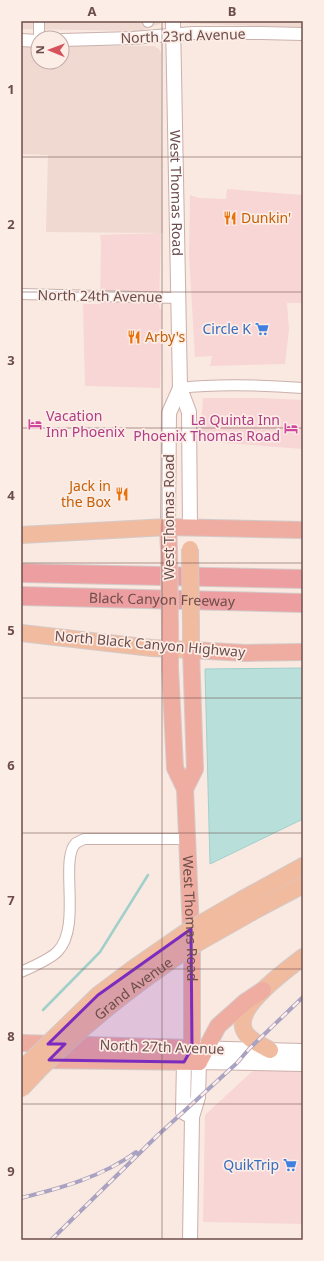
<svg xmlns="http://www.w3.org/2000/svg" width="324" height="1261" font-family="'Noto Sans',sans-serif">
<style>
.residential{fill:#efd9d0}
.commercial{fill:#f8d6d6}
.water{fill:#b8dfda;stroke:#a0d0ca}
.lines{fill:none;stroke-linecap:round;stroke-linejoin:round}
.stream{stroke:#a0d0ca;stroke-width:2.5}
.minor-casing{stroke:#cab1ac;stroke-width:12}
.tertiary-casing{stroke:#cab1ac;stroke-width:14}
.secondary-casing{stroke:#cdafaa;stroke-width:16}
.primary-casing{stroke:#d3cac9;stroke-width:18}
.trunk-casing{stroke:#d3cac9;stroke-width:18}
.motorway-casing{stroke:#d3cac9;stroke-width:20}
.minor{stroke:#fff;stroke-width:10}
.tertiary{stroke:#fff;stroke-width:12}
.secondary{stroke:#fff;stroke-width:14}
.primary{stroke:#f1bba0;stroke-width:16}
.trunk{stroke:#efaca0;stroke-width:16}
.motorway{stroke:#ed9ea0;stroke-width:18}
.rail-casing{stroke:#a9a2c0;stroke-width:4}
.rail{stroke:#fcede6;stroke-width:2.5;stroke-dasharray:8;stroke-linecap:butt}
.primary-bridge-casing{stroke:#d3cac9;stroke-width:18;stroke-linecap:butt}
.trunk-bridge-casing{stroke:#d3cac9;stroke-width:18;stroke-linecap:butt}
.primary-bridge{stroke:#f1bba0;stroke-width:16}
.trunk-bridge{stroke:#efaca0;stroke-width:16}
.marked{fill:#7b2cbf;fill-opacity:0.2;stroke:#7b2cbf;stroke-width:3;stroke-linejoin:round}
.grid{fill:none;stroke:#6d4d4b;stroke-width:1;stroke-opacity:0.55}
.labels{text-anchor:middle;stroke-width:3.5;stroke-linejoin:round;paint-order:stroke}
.street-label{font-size:14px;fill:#6d4d4b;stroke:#fcede6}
.food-label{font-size:14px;fill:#c56008;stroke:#fcede6;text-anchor:start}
.shop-label{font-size:14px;fill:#366cbe;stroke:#fcede6;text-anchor:end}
.hotel-label{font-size:14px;fill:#b23c85;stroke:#fcede6;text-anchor:start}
.neatline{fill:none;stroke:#6d4d4b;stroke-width:1.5}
.grid-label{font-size:13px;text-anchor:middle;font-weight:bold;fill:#6d4d4b}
</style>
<rect width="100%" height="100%" fill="#f9e9e1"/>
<!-- residential -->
<g class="residential">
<path d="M21 21H160V24L140 31 21 29Z"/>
<path d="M186 21H303V28L186 23Z"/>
<path d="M21 45 38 46V62H62V46H154L159 49 161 53 163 233 46 232 48 155 21 154Z"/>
</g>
<!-- commercial -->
<g class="commercial">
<path d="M227 189 303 195V303H287L289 330 285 364 210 366 212 356 195 357 189 255 190 195 199 198 226 199Z"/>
<path d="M161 233 159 307 162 310 160 388 85 386 83 304H100L101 243 100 235Z"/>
<path d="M203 398H259L303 400V449L200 441Z"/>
<path d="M258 1066 303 1067V1224L203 1222 205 1115Z"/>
</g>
<!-- water -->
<path class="water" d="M303 668V819L210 864 205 669Z"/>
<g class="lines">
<!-- stream -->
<path class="stream" d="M43 1010 100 952 148 875"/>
<!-- minor casing -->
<g class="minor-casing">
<g id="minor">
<path d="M148 22V21"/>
<path d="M39 38V21"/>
<path d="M21 294 178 298"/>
<path d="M180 388C220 383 262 385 303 388"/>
<path d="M21 972C30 968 52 958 58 951 82 926 59 859 76 843 78 842 82 840 84 839H187"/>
</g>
</g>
<!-- tertiary casing -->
<g class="tertiary-casing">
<g id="tertiary">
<path d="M21 40 38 41"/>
<path d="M62 40 133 38 193 33H261L303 34"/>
</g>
</g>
<!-- secondary casing -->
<g class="secondary-casing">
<g id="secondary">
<path id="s1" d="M173 21 180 388 189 412 190 527"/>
<path d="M168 527 169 413 180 388"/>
<path d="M192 1117 183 1112 184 1062 192 1048 303 1051"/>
<path d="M190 1240 192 1117 198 1097 199 1062 303 1064"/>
</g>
</g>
<!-- primary casing -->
<g class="primary-casing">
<g id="primary">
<path d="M21 535 168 527"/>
<path d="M21 633 152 648 191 650V625"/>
<path d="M243 899 303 866"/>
<path d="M252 912 303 885"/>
<path d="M270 1050C261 1045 250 1041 245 1032 231 1008 287 970 303 957"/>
</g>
</g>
<!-- trunk casing -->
<g class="trunk-casing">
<g id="trunk">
<path d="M169 550 168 527 303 530"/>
<path id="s2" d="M170 627V668L175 768 185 789 192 955V1048L199 1062"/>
<path d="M185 789 195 769 191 650 245 653 303 652"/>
<path d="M21 1043 192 1048"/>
<path d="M39 1060 199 1062"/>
<path d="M199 1062 218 1026 245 1002 263 990"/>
</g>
</g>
<!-- motorway casing -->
<g class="motorway-casing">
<g id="motorway">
<path d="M21 573 303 579"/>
<path id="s3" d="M21 596 303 603"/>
</g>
</g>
<!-- minor -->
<use href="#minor" class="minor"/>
<!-- tertiary -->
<use href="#tertiary" class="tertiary"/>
<!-- secondary -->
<use href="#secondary" class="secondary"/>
<!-- primary -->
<use href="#primary" class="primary"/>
<!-- trunk -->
<use href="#trunk" class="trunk"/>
<!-- motorway -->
<use href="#motorway" class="motorway"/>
<!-- rail casing -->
<g class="rail-casing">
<g id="rail">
<path d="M21 1198C61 1188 102 1177 136 1152"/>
<path d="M51 1240 158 1135 237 1063 249 1049 303 997"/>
</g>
</g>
<!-- rail -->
<use href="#rail" class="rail"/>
<!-- primary-bridge casing -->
<g class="primary-bridge-casing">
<g id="primary-bridge">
<path d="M190 549 191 625"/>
<path d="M21 1070 98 995 134 968 186 932 243 899"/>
<path id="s4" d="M21 1089C71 1034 129 988 191 947 211 935 232 924 252 912"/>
</g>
</g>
<!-- trunk-bridge casing -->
<g class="trunk-bridge-casing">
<path id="trunk-bridge" d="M169 550 170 627"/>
</g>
<!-- primary-bridge -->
<use href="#primary-bridge" class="primary-bridge"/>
<!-- trunk-bridge -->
<use href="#trunk-bridge" class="trunk-bridge"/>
</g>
<!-- marked area -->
<path class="marked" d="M191 929 192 1048 184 1062 49 1060 65 1044H48L98 995Z"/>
<!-- grid -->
<path class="grid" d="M162 21V1240M21 157H303M21 292H303M21 428H303M21 563H303M21 698H303M21 833H303M21 969H303M21 1104H303"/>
<!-- icons -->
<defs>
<g id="restaurant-bare" transform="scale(1.08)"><path d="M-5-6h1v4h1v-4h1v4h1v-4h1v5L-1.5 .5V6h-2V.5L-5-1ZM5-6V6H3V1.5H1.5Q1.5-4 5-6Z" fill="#e8710a" stroke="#fcede6" stroke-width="2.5" paint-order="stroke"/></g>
<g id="supermarket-bare" transform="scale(1.08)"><path d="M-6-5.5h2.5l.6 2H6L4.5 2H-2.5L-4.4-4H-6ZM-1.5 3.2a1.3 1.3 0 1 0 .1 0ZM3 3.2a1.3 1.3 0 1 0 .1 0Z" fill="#3f7fe0" stroke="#fcede6" stroke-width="2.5" paint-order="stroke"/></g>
<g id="hotel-bare" transform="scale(1.08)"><path d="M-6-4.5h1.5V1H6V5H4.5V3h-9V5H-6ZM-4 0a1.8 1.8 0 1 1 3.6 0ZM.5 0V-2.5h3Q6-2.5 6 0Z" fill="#d1479c" stroke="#fcede6" stroke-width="2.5" paint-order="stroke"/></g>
</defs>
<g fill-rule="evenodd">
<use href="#restaurant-bare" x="230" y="218"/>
<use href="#supermarket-bare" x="262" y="329"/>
<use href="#restaurant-bare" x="134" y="337"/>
<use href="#hotel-bare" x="35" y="424"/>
<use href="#hotel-bare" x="291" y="428"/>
<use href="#restaurant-bare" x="122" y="494"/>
<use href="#supermarket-bare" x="290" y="1165"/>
</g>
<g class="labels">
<!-- street labels -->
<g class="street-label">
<text transform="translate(183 36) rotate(-2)" y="5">North 23rd Avenue</text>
<text dy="5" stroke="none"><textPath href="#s1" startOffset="172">West Thomas Road</textPath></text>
<text transform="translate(100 296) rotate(1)" y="5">North 24th Avenue</text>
<text transform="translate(169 517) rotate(-90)" y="5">West Thomas Road</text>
<text dy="5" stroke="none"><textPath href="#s3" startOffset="141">Black Canyon Freeway</textPath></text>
<text transform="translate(150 644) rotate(5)" y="5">North Black Canyon Highway</text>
<text dy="5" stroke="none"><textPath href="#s2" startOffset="294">West Thomas Road</textPath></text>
<text dy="5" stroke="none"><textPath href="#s4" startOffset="151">Grand Avenue</textPath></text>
<text transform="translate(162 1047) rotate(2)" y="5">North 27th Avenue</text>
</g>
<!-- food labels -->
<g class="food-label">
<text x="241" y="223">Dunkin'</text>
<text x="145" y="342">Arby's</text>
<text x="111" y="491" text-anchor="end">Jack in<tspan x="111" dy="16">the Box</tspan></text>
</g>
<!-- shop labels -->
<g class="shop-label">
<text x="251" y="334">Circle K</text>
<text x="279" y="1170">QuikTrip</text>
</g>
<!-- hotel labels -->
<g class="hotel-label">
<text x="46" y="421">Vacation<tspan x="46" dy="16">Inn Phoenix</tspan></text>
<text x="280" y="425" text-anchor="end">La Quinta Inn<tspan x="280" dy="16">Phoenix Thomas Road</tspan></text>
</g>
</g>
<!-- border -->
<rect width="324" height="1261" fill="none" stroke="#fcede6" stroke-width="44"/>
<!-- north arrow -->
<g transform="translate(50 50) rotate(271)"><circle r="19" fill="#fcede6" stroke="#c3ada8"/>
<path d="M0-3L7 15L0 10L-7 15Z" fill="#d6535b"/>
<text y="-6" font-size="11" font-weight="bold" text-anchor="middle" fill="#6d4d4b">N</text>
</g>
<rect x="22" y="22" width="280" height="1217" class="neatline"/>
<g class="grid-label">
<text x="92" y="16">A</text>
<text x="232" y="16">B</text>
<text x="11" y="94">1</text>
<text x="11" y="229">2</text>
<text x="11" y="365">3</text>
<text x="11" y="500">4</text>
<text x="11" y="635">5</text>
<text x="11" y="770">6</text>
<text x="11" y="905">7</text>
<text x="11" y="1041">8</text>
<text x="11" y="1176">9</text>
</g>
</svg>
